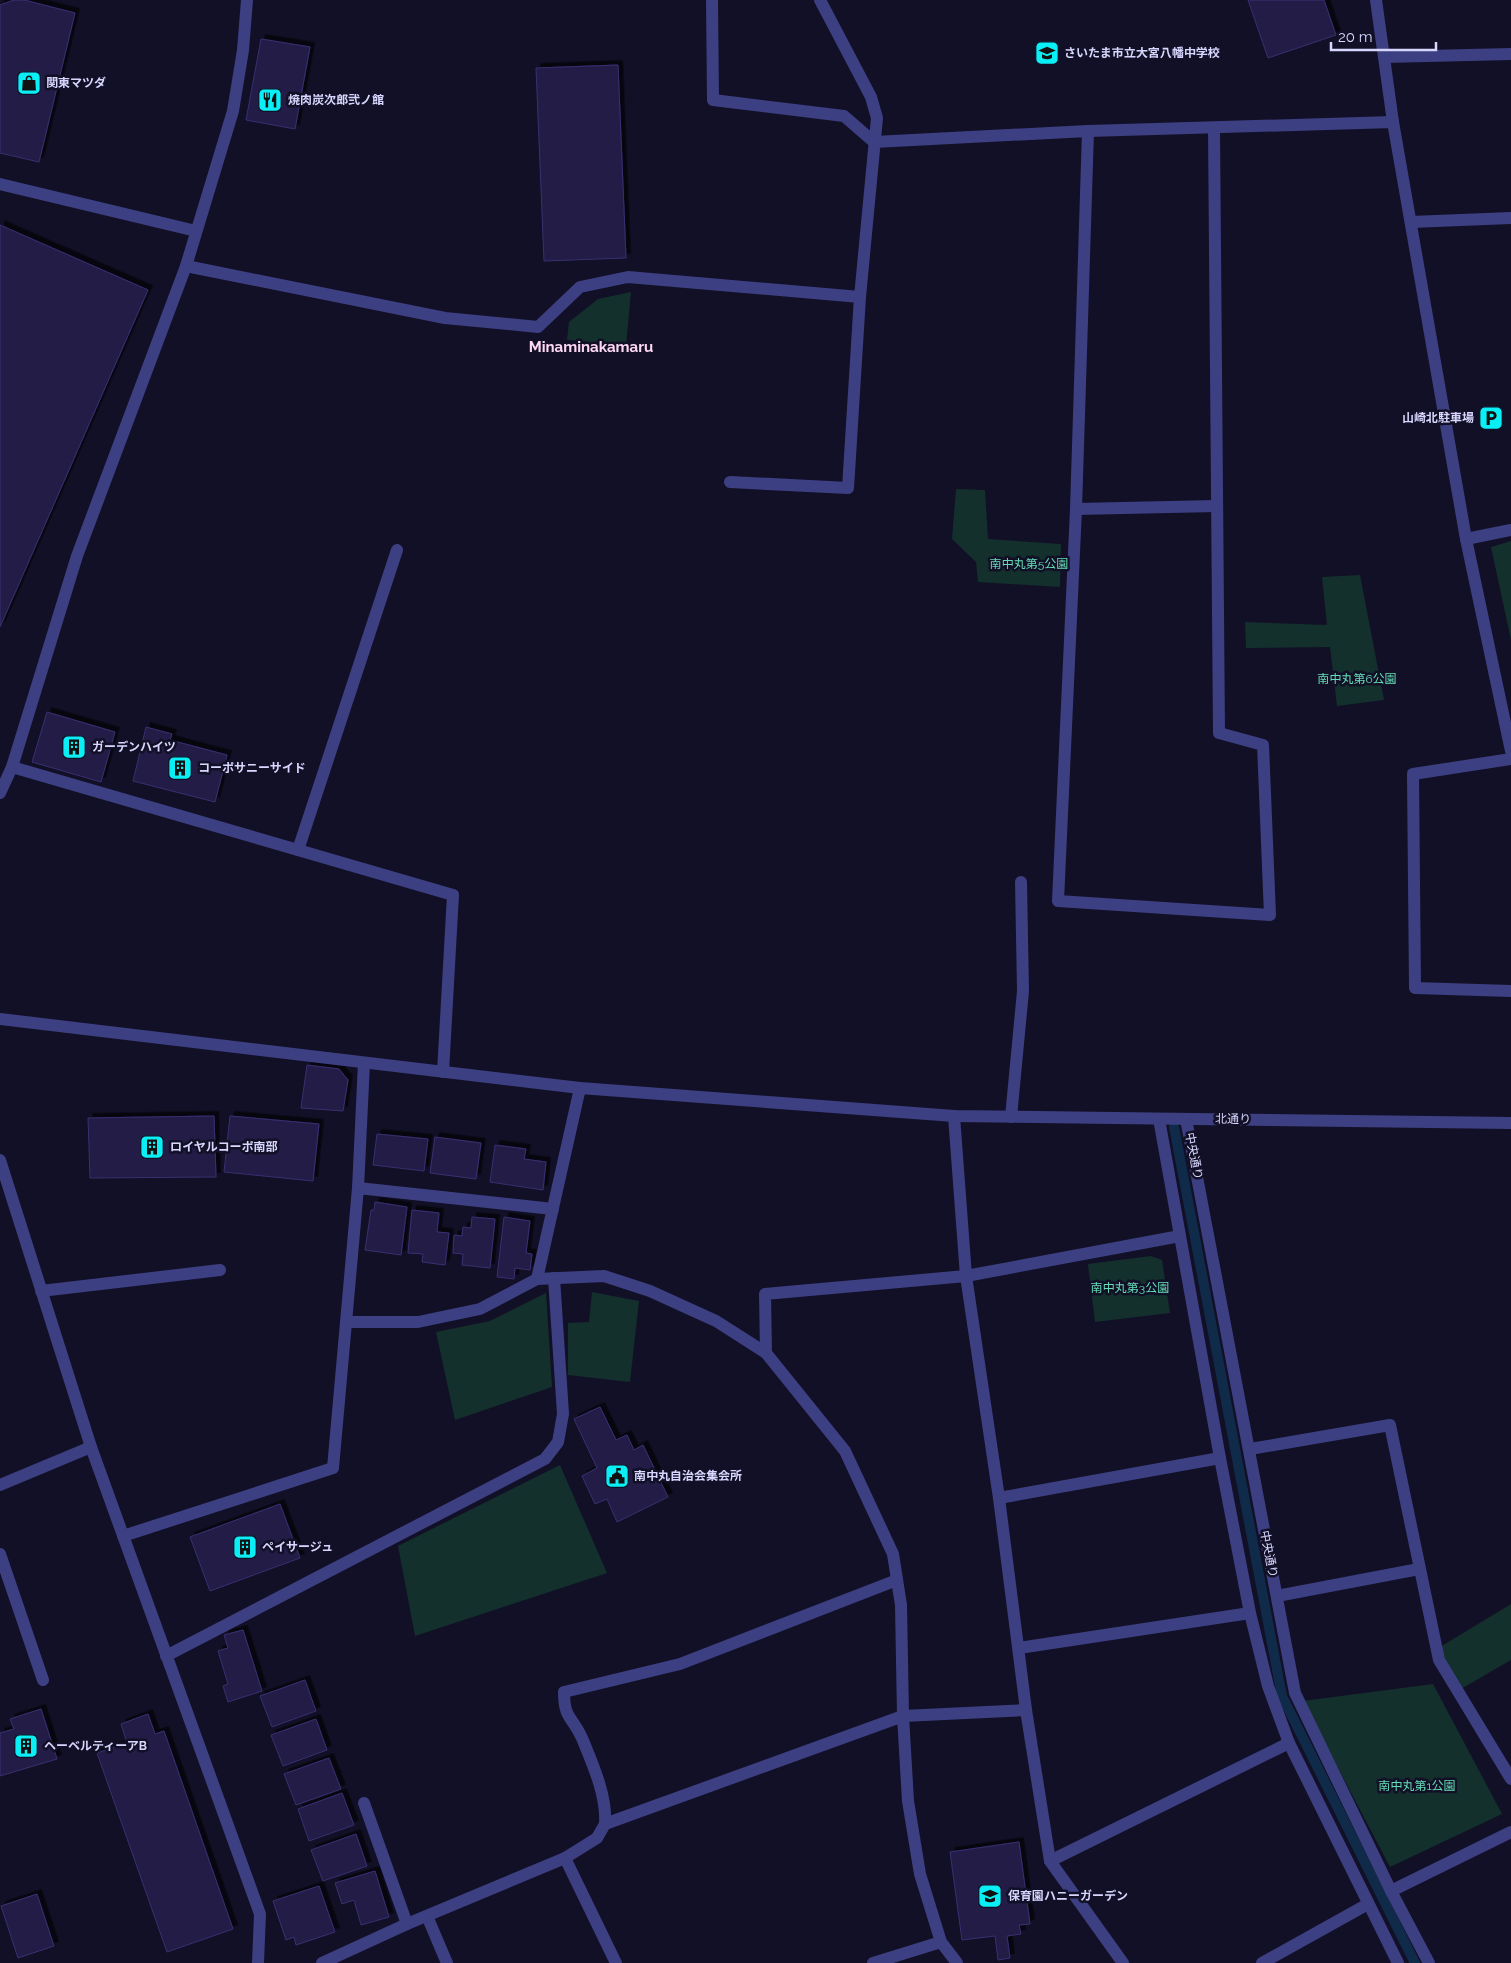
<svg xmlns="http://www.w3.org/2000/svg" width="1511" height="1963" font-family="Raleway,'Noto Sans JP',sans-serif">
<style>
.green{fill:#13302d}
.lines{fill:none;stroke-linecap:round;stroke-linejoin:round}
.stream{stroke:#102a4a;stroke-width:10}
.building{fill:#221d46;stroke:#383071;filter:url(#shadow)}
.service{stroke:#3d3f83;stroke-width:12}
.minor{stroke:#3d3f83;stroke-width:12}
.tertiary{stroke:#3d3f83;stroke-width:12}
.labels{text-anchor:middle;stroke-width:5;stroke-linejoin:round;paint-order:stroke}
.poi-label{font-size:12px;font-weight:bold;fill:#d8d6fe;stroke:#121026;text-anchor:start}
.park-label{font-size:12px;fill:#64dcb6;stroke:#121026}
.street-label{font-size:12px;fill:#d8d6fe;stroke:#121026}
.quarter-label{font-size:15px;font-weight:bold;fill:#fed8f3;stroke:#121026}
</style>
<defs>
<filter id="shadow"><feDropShadow dx="4.5" dy="-4.5" stdDeviation="0" flood-color="#0009"/></filter>
</defs>
<rect width="100%" height="100%" fill="#121026"/>
<!-- green -->
<g class="green">
<path d="M631 292 626 345 567 340 569 322 598 299Z"/>
<path d="M956 489 985 490 988 539 1061 544 1060 587 978 582 976 562 952 539Z"/>
<path d="M1511 541V640L1491 547Z"/>
<path d="M1360 575 1384 700 1337 706 1330 647 1246 648 1245 622 1327 625 1322 577Z"/>
<path d="M1151 1256 1162 1260 1170 1313 1095 1322 1088 1264Z"/>
<path d="M592 1292 639 1301 630 1382 568 1375V1323L589 1322Z"/>
<path d="M546 1293 552 1387 455 1420 436 1332 490 1321Z"/>
<path d="M560 1465 607 1573 415 1636 398 1546Z"/>
<path d="M1511 1604V1660L1461 1689 1435 1650Z"/>
<path d="M1433 1684 1502 1814 1390 1867 1303 1701Z"/>
</g>
<g class="lines">
<!-- stream -->
<path class="stream" d="M1174 1127 1282 1696 1415 1963"/>
</g>
<!-- building -->
<g class="building">
<path d="M14 0H24L75 13 39 162 0 153V5Z"/>
<path d="M1248 0H1324L1336 35 1268 58Z"/>
<path d="M261 39 310 47 295 129 246 120Z"/>
<path d="M618 65 626 258 544 261 536 68Z"/>
<path d="M0 225 148 290 0 627Z"/>
<path d="M47 712 115 732 101 782 32 762Z"/>
<path d="M146 727 172 734 170 740 227 755 215 802 133 781Z"/>
<path d="M307 1065 339 1069 348 1080 343 1111 301 1108Z"/>
<path d="M214 1116 216 1177 90 1178 88 1118Z"/>
<path d="M230 1116 319 1124 313 1181 224 1172Z"/>
<path d="M377 1134 428 1139 424 1171 373 1165Z"/>
<path d="M435 1137 481 1143 476 1179 430 1173Z"/>
<path d="M495 1145 526 1149 524 1159 546 1162 543 1190 490 1182Z"/>
<path d="M375 1202 407 1207 401 1255 365 1250 371 1210H374Z"/>
<path d="M412 1210 439 1213 437 1232 449 1233 445 1265 422 1262 423 1254 408 1253Z"/>
<path d="M472 1217 495 1219 490 1268 462 1265 463 1254 453 1253 454 1235 462 1236 463 1227 471 1228Z"/>
<path d="M504 1217 530 1221 526 1253 532 1254 530 1270 515 1268 514 1279 497 1277Z"/>
<path d="M600 1407 616 1440 627 1435 634 1450 643 1445 668 1497 617 1522 607 1499 595 1504 582 1476 597 1468 574 1419Z"/>
<path d="M280 1504 300 1558 210 1591 190 1537Z"/>
<path d="M243 1630 262 1691 228 1702 223 1686 228 1684 218 1651 228 1648 224 1635Z"/>
<path d="M305 1680 316 1711 272 1727 260 1696Z"/>
<path d="M41 1709 57 1759 0 1776V1733L14 1729 10 1719Z"/>
<path d="M148 1714 155 1734 164 1731 233 1929 167 1952 97 1753 127 1743 121 1724Z"/>
<path d="M316 1719 327 1750 283 1766 271 1735Z"/>
<path d="M329 1758 341 1789 296 1805 284 1774Z"/>
<path d="M342 1793 354 1825 309 1841 298 1809Z"/>
<path d="M356 1834 367 1866 323 1881 311 1850Z"/>
<path d="M1019 1842 1030 1924 1019 1925 1021 1934 1007 1936 1010 1958 998 1960 995 1936 962 1940 950 1852Z"/>
<path d="M375 1871 389 1917 361 1925 354 1900 342 1904 335 1883Z"/>
<path d="M319 1886 335 1932 296 1945 294 1937 286 1940 273 1901Z"/>
<path d="M37 1894 54 1946 18 1958 1 1906Z"/>
</g>
<g class="lines">
<!-- service -->
<g class="service">
<path d="M712 0 713 100 844 116 874 142"/>
<path d="M730 482 848 488 860 297"/>
<path d="M298 850 397 550"/>
<path d="M1011 1117 1023 991 1021 882"/>
<path d="M41 1291 220 1270"/>
<path d="M766 1353 765 1294 966 1276 1180 1236"/>
<path d="M999 1498 1220 1458"/>
<path d="M1277 1596 1419 1569"/>
<path d="M1019 1648 1250 1613"/>
<path d="M166 1656 545 1459 558 1442 563 1414 554 1278"/>
<path d="M903 1716 1026 1710"/>
<path d="M364 1803 407 1924"/>
<path d="M1050 1861 1289 1743"/>
<path d="M427 1916 447 1963"/>
<path d="M873 1963 941 1942"/>
<path d="M1262 1963 1368 1904"/>
</g>
<!-- minor -->
<g class="minor">
<path d="M1384 57 1511 54"/>
<path d="M1088 131 1076 509 1058 901 1270 915 1263 745 1219 733 1214 128"/>
<path d="M874 142 1088 131 1393 122 1466 539 1511 751"/>
<path d="M0 184 196 231"/>
<path d="M1411 222 1511 218"/>
<path d="M186 266 445 318 538 327 580 287 628 277 860 297 877 118 871 97 820 0"/>
<path d="M1076 509 1216 506"/>
<path d="M1466 539 1511 530"/>
<path d="M1511 759 1413 774 1415 988 1511 991"/>
<path d="M12 767 453 895 443 1072"/>
<path d="M0 793 12 767 77 556 186 266 233 111 243 50 247 0"/>
<path d="M0 1019 580 1088 954 1116 1511 1123"/>
<path d="M954 1116 966 1276 999 1498 1026 1710 1050 1861 1123 1963"/>
<path d="M1159 1119 1220 1458 1250 1613 1268 1686 1289 1743 1398 1963"/>
<path d="M1186 1119 1295 1693 1391 1891 1429 1963"/>
<path d="M0 1160 91 1447 260 1914 258 1963"/>
<path d="M358 1188 553 1209"/>
<path d="M537 1279 580 1088"/>
<path d="M346 1322H418L480 1309 537 1279 604 1276 650 1291 716 1321 766 1353 845 1451 893 1554 901 1605 903 1716 908 1801 920 1874 941 1942 957 1963"/>
<path d="M1250 1449 1390 1425 1439 1660 1511 1779"/>
<path d="M0 1485 91 1447"/>
<path d="M123 1536 333 1468 358 1188 364 1063"/>
<path d="M0 1554 43 1680"/>
<path d="M605 1824C607 1796 593 1765 582 1738 572 1716 564 1719 564 1692L680 1664 897 1580"/>
<path d="M565 1858 616 1963"/>
<path d="M1391 1891 1511 1832"/>
<path d="M322 1963 407 1924 565 1858 597 1838 605 1824 903 1716"/>
</g>
<!-- tertiary -->
<path class="tertiary" d="M1376 0 1393 122"/>
</g>
<!-- icons -->
<defs>
<g id="school-square" transform="scale(1.25)"><rect x="-9" y="-9" width="18" height="18" rx="4" fill="#0aeff6" stroke="#121026"/><path d="M0-5L7-2L0 1L-7-2ZM-4 1L0 2.5L4 1V4Q0 6-4 4Z" fill="#111"/></g>
<g id="shop-square" transform="scale(1.25)"><rect x="-9" y="-9" width="18" height="18" rx="4" fill="#0aeff6" stroke="#121026"/><path d="M-5-2.5h2.3a2.7 3.5 0 0 1 5.4 0H5L5.5 6h-11ZM-1.5-2.5h3a1.5 2.3 0 0 0-3 0Z" fill="#111"/></g>
<g id="restaurant-square" transform="scale(1.25)"><rect x="-9" y="-9" width="18" height="18" rx="4" fill="#0aeff6" stroke="#121026"/><path d="M-5-6h1v4h1v-4h1v4h1v-4h1v5L-1.5 .5V6h-2V.5L-5-1ZM5-6V6H3V1.5H1.5Q1.5-4 5-6Z" fill="#111"/></g>
<g id="parking-square" transform="scale(1.25)"><rect x="-9" y="-9" width="18" height="18" rx="4" fill="#0aeff6" stroke="#121026"/><path d="M-3.5-5.5H1a3.5 3.5 0 0 1 0 7H-1V5.5H-3.5ZM-1-3.4V-.6H.8a1.4 1.4 0 0 0 0-2.8Z" fill="#111"/></g>
<g id="building-square" transform="scale(1.25)"><rect x="-9" y="-9" width="18" height="18" rx="4" fill="#0aeff6" stroke="#121026"/><path d="M-4-6H4V6H1V3H-1V6H-4ZM-2.5-4.3h1.7v1.8h-1.7ZM.8-4.3h1.7v1.8H.8ZM-2.5-1h1.7V.8h-1.7ZM.8-1h1.7V.8H.8Z" fill="#111"/></g>
<g id="civic-square" transform="scale(1.25)"><rect x="-9" y="-9" width="18" height="18" rx="4" fill="#0aeff6" stroke="#121026"/><path d="M-.6-6.5H3V-4.5H.6V-3L4-1V1h2V6H-6V1h2V-1L-.6-3ZM-1.2 2.5V6h2.4V2.5Z" fill="#111"/></g>
</defs>
<g fill-rule="evenodd">
<use href="#school-square" x="1047" y="53"/>
<use href="#shop-square" x="29" y="83"/>
<use href="#restaurant-square" x="270" y="100"/>
<use href="#parking-square" x="1491" y="418"/>
<use href="#building-square" x="74" y="747"/>
<use href="#building-square" x="180" y="768"/>
<use href="#building-square" x="152" y="1147"/>
<use href="#civic-square" x="617" y="1476"/>
<use href="#building-square" x="245" y="1547"/>
<use href="#building-square" x="26" y="1746"/>
<use href="#school-square" x="990" y="1896"/>
</g>
<g class="labels">
<!-- poi labels -->
<g class="poi-label">
<text x="1064" y="57">さいたま市立大宮八幡中学校</text>
<text x="46" y="87">関東マツダ</text>
<text x="288" y="104">焼肉炭次郎弐ノ館</text>
<text x="1474" y="422" text-anchor="end">山崎北駐車場</text>
<text x="92" y="751">ガーデンハイツ</text>
<text x="198" y="772">コーポサニーサイド</text>
<text x="170" y="1151">ロイヤルコーポ南部</text>
<text x="634" y="1480">南中丸自治会集会所</text>
<text x="262" y="1551">ペイサージュ</text>
<text x="44" y="1750">ヘーベルティーアB</text>
<text x="1008" y="1900">保育園ハニーガーデン</text>
</g>
<!-- park labels -->
<g class="park-label">
<text x="1029" y="568">南中丸第5公園</text>
<text x="1357" y="683">南中丸第6公園</text>
<text x="1130" y="1292">南中丸第3公園</text>
<text x="1417" y="1790">南中丸第1公園</text>
</g>
<!-- street labels -->
<g class="street-label">
<text transform="translate(1233 1119) rotate(1)" y="4">北通り</text>
<text transform="translate(1194 1156) rotate(79)" y="4">中央通り</text>
<text transform="translate(1269 1554) rotate(79)" y="4">中央通り</text>
</g>
<!-- quarter labels -->
<g class="quarter-label">
<text x="591" y="352">Minaminakamaru</text>
</g>
</g>
<!-- scale -->
<path d="M1331 42v8h105v-8" fill="none" stroke="#d8d6fe" stroke-width="2.5"/>
<text x="1338" y="42" font-size="15" fill="#d8d6fe" stroke="#121026" stroke-width="4" paint-order="stroke">20 m</text>
</svg>
